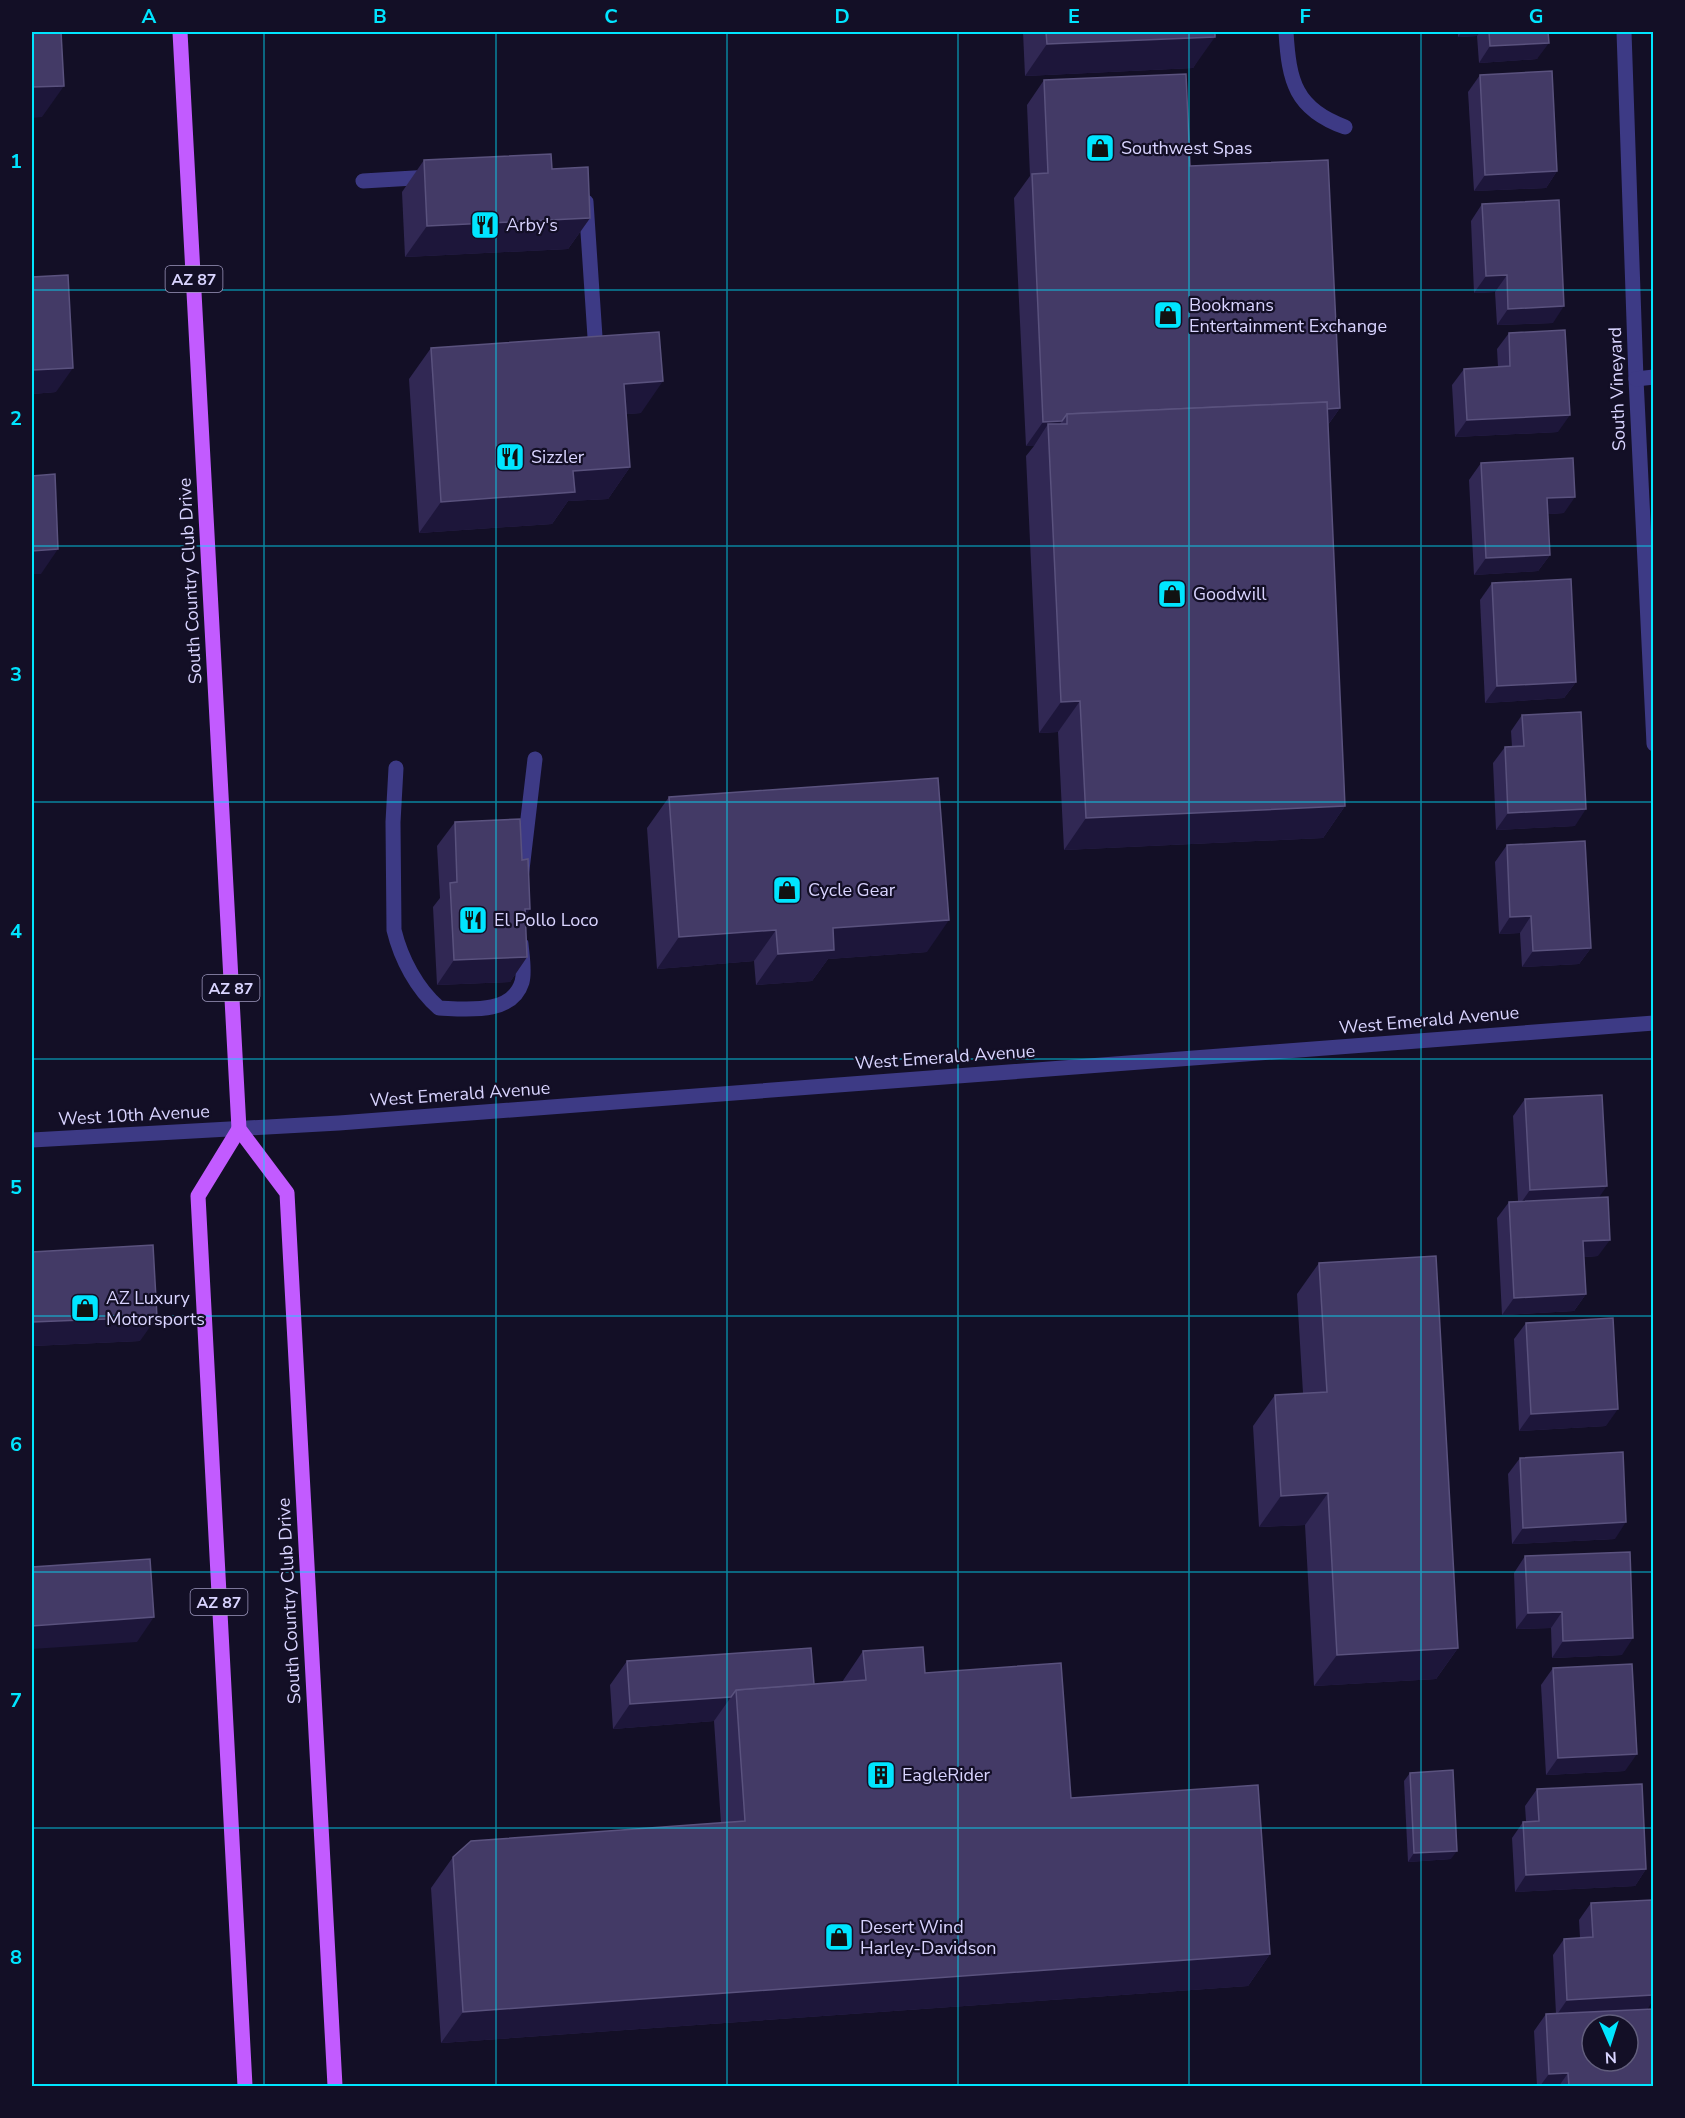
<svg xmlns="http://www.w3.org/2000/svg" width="1685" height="2118" font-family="'Nunito Sans',sans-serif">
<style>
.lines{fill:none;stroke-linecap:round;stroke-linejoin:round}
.lane{stroke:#3d3a85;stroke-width:15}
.street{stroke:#3d3a85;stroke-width:15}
.primary{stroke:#c25bff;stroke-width:15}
.wall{fill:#312854}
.shaded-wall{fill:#1d163a}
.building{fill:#433a66;stroke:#5a527e;stroke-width:1.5;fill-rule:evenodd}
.grid{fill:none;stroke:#00e5ff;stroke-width:1.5;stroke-opacity:0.55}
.labels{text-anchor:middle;stroke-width:4.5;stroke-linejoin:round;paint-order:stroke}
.shield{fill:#130f26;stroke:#9e99be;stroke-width:1.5}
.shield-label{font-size:16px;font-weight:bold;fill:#d9d4ff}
.poi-label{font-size:18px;fill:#d9d4ff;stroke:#130f26;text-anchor:start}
.street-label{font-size:18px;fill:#d9d4ff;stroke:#130f26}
.neatline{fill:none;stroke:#00e5ff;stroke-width:2}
.grid-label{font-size:20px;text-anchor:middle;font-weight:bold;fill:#00e5ff}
</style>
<rect width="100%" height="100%" fill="#130f26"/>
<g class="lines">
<!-- lane -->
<g class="lane">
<path d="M1286 32C1289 81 1295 109 1345 127"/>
<path d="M363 181 431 177"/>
<path d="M586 202 595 337"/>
<path d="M396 768 393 822 394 930C401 959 417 989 439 1008 467 1009 512 1015 522 982 525 972 522 955 521 944"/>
<path d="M521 878 535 759"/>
</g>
<!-- street -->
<g class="street">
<path d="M1624 32 1636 379 1654 744"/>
<path d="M1636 379 1654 377"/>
<path d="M32 1140 339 1123 1654 1023"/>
</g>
<!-- primary -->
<g class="primary">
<path d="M180 32 239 1129 287 1193 335 2086"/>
<path d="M239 1129 198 1196 245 2086"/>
</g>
</g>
<!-- wall -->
<g class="wall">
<path d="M1023 32H1215L1193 68 1025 76Z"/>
<path d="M1458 32H1548L1537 59 1479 63 1477 36 1458 37Z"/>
<path d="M1480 75 1557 171 1546 188 1474 191 1468 92Z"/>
<path d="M1044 80 1190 166 1340 408 1328 425 1345 806 1323 838 1064 850 1058 732 1039 733 1026 456 1034 446H1026L1014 198 1030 176 1027 105Z"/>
<path d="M424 160 552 169 590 218 568 249 405 257 402 192Z"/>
<path d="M1482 204 1553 323 1497 325 1495 292 1474 293 1471 221Z"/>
<path d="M32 277 56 392 32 394Z"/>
<path d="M1509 333 1558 432 1455 437 1452 385 1464 369 1498 367 1497 349Z"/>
<path d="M431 348 641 413 626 414 630 467 608 499 568 501 552 524 419 533 409 379Z"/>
<path d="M1481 463 1564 513 1548 514 1550 555 1538 571 1474 575 1469 480Z"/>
<path d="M1492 583 1576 682 1564 698 1485 703 1480 600Z"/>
<path d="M1522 715 1575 826 1496 830 1493 763 1505 747H1512L1511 731Z"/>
<path d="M669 797 927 952 828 959 812 981 756 985 754 961 657 969 647 828Z"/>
<path d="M455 822 522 860 530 909 525 916 527 957 510 982 437 985 433 907 440 898 437 846Z"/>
<path d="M1507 845 1591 948 1579 964 1522 967 1520 933 1499 934 1495 862Z"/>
<path d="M1525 1099 1599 1197 1598 1256 1584 1257 1586 1294 1574 1311 1502 1315 1497 1218 1509 1202 1518 1201 1513 1116Z"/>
<path d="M32 1252 140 1341 32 1346Z"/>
<path d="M1319 1263 1458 1648 1436 1679 1314 1686 1305 1525 1259 1527 1253 1426 1275 1395 1303 1393 1297 1294Z"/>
<path d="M1526 1323 1606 1426 1519 1431 1514 1339Z"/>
<path d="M1520 1458 1615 1539 1512 1544 1508 1474Z"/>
<path d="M1525 1556 1622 1655 1552 1658 1551 1628 1516 1629 1514 1573Z"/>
<path d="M863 1651 925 1673 1071 1798 1270 1954 1248 1986 441 2043 431 1888 453 1857 721 1823 714 1721 613 1729 610 1685 627 1661 814 1684 842 1682Z"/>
<path d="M1553 1668 1625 1771 1546 1775 1541 1685Z"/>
<path d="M1410 1773 1451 1859 1408 1862 1404 1781Z"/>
<path d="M1537 1789 1646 1869 1635 1886 1515 1892 1512 1838 1523 1822 1526 1821 1525 1806Z"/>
<path d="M1591 1903 1648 2009 1653 2086H1537L1534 2031 1546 2014H1556L1553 1955 1564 1939 1580 1938 1579 1920Z"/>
</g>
<!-- shaded-wall -->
<g class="shaded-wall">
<path d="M1462 32H1480L1477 36 1458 37Z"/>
<path d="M1215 37 1193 68 1025 76 1047 44Z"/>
<path d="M1549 43 1537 59 1479 63 1490 46Z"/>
<path d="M64 86 42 117 32 118V87Z"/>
<path d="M1557 171 1546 188 1474 191 1485 175Z"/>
<path d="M590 218 568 249 405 257 427 226Z"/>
<path d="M1507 275 1495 292 1474 293 1486 276Z"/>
<path d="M1564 306 1553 323 1497 325 1508 309Z"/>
<path d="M73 368 56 392 32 394V373L33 370Z"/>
<path d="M663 381 641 413 602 416 624 384Z"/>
<path d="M1340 408 1322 433 1067 424Z"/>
<path d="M1570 415 1558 432 1455 437 1467 420Z"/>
<path d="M1062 421 1049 439 1048 424 1034 446H1026L1043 422Z"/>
<path d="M630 467 608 499 568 501 552 524 419 533 441 502 573 471Z"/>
<path d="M1575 497 1564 513 1535 515 1547 498Z"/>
<path d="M58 549 41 574H32V551Z"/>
<path d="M1550 555 1538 571 1474 575 1486 558Z"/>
<path d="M1576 682 1564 698 1485 703 1497 686Z"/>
<path d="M1080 701 1058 732 1039 733 1061 702Z"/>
<path d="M1345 806 1323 838 1064 850 1086 818Z"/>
<path d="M1586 809 1575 826 1496 830 1508 813Z"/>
<path d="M525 909H530L513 933Z"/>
<path d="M1531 916 1520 933 1499 934 1510 917Z"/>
<path d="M949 920 927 952 828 959 812 981 756 985 778 954 833 928Z"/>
<path d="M776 930 754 961 657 969 679 937Z"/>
<path d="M1591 948 1579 964 1522 967 1533 951Z"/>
<path d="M527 957 510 982 437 985 454 960Z"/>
<path d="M1607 1186 1595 1203 1518 1207 1530 1190Z"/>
<path d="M1610 1240 1598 1256 1571 1258 1583 1241Z"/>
<path d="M1586 1294 1574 1311 1502 1315 1514 1298Z"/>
<path d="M157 1317 140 1341 32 1346V1325L33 1322Z"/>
<path d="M1618 1409 1606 1426 1519 1431 1531 1414Z"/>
<path d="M1328 1493 1305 1525 1259 1527 1281 1496Z"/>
<path d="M1626 1522 1615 1539 1512 1544 1523 1528Z"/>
<path d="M1562 1612 1551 1628 1516 1629 1528 1613Z"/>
<path d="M154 1617 137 1642 32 1649V1626Z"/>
<path d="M1633 1638 1622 1655 1552 1658 1563 1641Z"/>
<path d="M1458 1648 1436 1679 1314 1686 1337 1655Z"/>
<path d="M731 1697 714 1721 613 1729 630 1704Z"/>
<path d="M1637 1754 1625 1771 1546 1775 1558 1758Z"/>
<path d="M1457 1851 1451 1859 1408 1862 1414 1853Z"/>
<path d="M1646 1869 1635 1886 1515 1892 1526 1875Z"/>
<path d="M1270 1954 1248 1986 441 2043 463 2012Z"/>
<path d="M1653 1995V2000L1646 2012 1556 2016 1567 2000Z"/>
<path d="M1568 2073 1559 2086H1540L1549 2074Z"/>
</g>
<!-- building -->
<g class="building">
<path d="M32 32H61L64 86 32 87Z"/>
<path d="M1046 32H1215V37L1047 44Z"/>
<path d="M1489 32H1548L1549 43 1490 46Z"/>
<path d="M1552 71 1557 171 1485 175 1480 75Z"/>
<path d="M1186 74 1190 166 1328 160 1340 408 1327 409V402L1067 414 1062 421 1043 422 1032 174 1048 173 1044 80Z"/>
<path d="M551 154 552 169 588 167 590 218 427 226 424 160Z"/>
<path d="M1559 200 1564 306 1508 309 1507 275 1486 276 1482 204Z"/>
<path d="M68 275 73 368 33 370 32 348V277Z"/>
<path d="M1565 330 1570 415 1467 420 1464 369 1510 366 1509 333Z"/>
<path d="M659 332 663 381 624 384 630 467 573 471 575 492 441 502 431 348Z"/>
<path d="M1327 402 1345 806 1086 818 1080 701 1061 702 1048 424H1067V414Z"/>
<path d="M1573 458 1575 497 1547 498 1550 555 1486 558 1481 463Z"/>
<path d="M55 474 58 549 32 551V476Z"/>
<path d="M1571 579 1576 682 1497 686 1492 583Z"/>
<path d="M1581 712 1586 809 1508 813 1505 747 1524 746 1522 715Z"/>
<path d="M938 778 949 920 833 928 834 950 778 954 776 930 679 937 669 797Z"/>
<path d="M520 819 522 860 528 859 530 909H525L527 957 454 960 450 883 457 882 455 822Z"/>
<path d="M1585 841 1591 948 1533 951 1531 916 1510 917 1507 845Z"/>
<path d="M1602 1095 1607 1186 1530 1190 1525 1099Z"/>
<path d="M1608 1197 1610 1240 1583 1241 1586 1294 1514 1298 1509 1202Z"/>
<path d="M153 1245 157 1317 33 1322 32 1293V1252Z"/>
<path d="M1436 1256 1458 1648 1337 1655 1328 1493 1281 1496 1275 1395 1327 1392 1319 1263Z"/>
<path d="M1613 1318 1618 1409 1531 1414 1526 1323Z"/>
<path d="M1623 1452 1626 1522 1523 1528 1520 1458Z"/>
<path d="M1630 1552 1633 1638 1563 1641 1562 1612 1528 1613 1525 1556Z"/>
<path d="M150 1559 154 1617 32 1626V1567Z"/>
<path d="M923 1647 925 1673 1061 1663 1071 1798 1258 1785 1270 1954 463 2012 453 1857 471 1841 745 1821 736 1690 866 1680 863 1651Z"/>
<path d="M811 1648 814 1684 736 1690 731 1697 630 1704 627 1661Z"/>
<path d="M1632 1664 1637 1754 1558 1758 1553 1668Z"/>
<path d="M1453 1770 1457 1851 1414 1853 1410 1773Z"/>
<path d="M1642 1784 1646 1869 1526 1875 1523 1822 1539 1821 1537 1789Z"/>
<path d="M1652 1900 1653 1924V1995L1567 2000 1564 1939 1593 1937 1591 1903Z"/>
<path d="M1653 2009V2086H1569L1568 2073 1549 2074 1546 2014ZM1592 2025H1628V2061H1592Z"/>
</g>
<!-- grid -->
<path class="grid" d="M264 32V2086M496 32V2086M727 32V2086M958 32V2086M1189 32V2086M1421 32V2086M32 290H1654M32 546H1654M32 802H1654M32 1059H1654M32 1316H1654M32 1572H1654M32 1828H1654"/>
<!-- icons -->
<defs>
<g id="shop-square" transform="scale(1.5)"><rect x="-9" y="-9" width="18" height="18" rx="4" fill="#00e5ff" stroke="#130f26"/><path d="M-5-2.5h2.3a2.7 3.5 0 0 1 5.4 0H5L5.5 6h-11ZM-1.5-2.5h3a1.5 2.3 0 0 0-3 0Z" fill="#111"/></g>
<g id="restaurant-square" transform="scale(1.5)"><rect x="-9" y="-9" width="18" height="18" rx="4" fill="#00e5ff" stroke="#130f26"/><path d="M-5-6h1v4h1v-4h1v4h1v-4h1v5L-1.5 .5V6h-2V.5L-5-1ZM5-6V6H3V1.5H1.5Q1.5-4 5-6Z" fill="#111"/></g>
<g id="building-square" transform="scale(1.5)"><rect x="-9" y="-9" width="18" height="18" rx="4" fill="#00e5ff" stroke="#130f26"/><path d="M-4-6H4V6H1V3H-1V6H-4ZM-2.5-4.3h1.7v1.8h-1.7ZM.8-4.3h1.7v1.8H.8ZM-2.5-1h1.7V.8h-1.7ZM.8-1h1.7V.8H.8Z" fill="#111"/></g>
</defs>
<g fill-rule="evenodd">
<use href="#shop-square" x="1100" y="148"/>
<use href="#restaurant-square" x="485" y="225"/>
<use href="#shop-square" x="1168" y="315"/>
<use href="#restaurant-square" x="510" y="457"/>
<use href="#shop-square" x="1172" y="594"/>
<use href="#shop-square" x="787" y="890"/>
<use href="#restaurant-square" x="473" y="920"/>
<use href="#shop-square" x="85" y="1308"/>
<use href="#building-square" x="881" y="1775"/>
<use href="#shop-square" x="839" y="1937"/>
</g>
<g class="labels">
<!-- shield labels -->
<g class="shield">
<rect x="165.5" y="266" width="57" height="26" rx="4.5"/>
<rect x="202.5" y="975" width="57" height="26" rx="4.5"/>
<rect x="190.5" y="1589" width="57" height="26" rx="4.5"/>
</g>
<g class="shield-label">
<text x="194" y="285">AZ 87</text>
<text x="231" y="994">AZ 87</text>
<text x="219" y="1608">AZ 87</text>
</g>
<!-- poi labels -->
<g class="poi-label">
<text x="1121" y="154">Southwest Spas</text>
<text x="506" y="231">Arby's</text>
<text x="1189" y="311">Bookmans<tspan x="1189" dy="21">Entertainment Exchange</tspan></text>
<text x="531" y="463">Sizzler</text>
<text x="1193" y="600">Goodwill</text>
<text x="808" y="896">Cycle Gear</text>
<text x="494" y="926">El Pollo Loco</text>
<text x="106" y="1304">AZ Luxury<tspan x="106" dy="21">Motorsports</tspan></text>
<text x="902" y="1781">EagleRider</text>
<text x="860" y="1933">Desert Wind<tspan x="860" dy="21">Harley-Davidson</tspan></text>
</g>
<!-- street labels -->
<g class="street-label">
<text transform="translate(1617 389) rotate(-92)" y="6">South Vineyard</text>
<text transform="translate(190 581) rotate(-93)" y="6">South Country Club Drive</text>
<text transform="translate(1429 1020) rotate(-5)" y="6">West Emerald Avenue</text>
<text transform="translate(945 1057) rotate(-4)" y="6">West Emerald Avenue</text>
<text transform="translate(460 1094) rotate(-4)" y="6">West Emerald Avenue</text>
<text transform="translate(134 1115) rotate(-3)" y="6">West 10th Avenue</text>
<text transform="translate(289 1601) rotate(-93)" y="6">South Country Club Drive</text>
</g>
</g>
<!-- border -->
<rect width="1685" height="2118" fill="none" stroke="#130f26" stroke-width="66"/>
<!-- north arrow -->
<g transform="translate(1610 2043) rotate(177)"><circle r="28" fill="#130f26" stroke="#625e7d" stroke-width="1.5"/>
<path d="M0-4.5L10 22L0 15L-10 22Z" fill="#00e5ff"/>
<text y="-9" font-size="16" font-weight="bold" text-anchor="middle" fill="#d9d4ff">N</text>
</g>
<rect x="33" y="33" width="1619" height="2052" class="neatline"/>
<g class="grid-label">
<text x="149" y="23">A</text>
<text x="380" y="23">B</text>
<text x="611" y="23">C</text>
<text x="842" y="23">D</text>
<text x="1074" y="23">E</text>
<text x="1305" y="23">F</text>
<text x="1536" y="23">G</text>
<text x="16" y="168">1</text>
<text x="16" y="425">2</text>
<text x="16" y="681">3</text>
<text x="16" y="938">4</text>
<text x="16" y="1194">5</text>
<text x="16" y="1451">6</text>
<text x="16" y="1707">7</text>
<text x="16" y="1964">8</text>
</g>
</svg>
